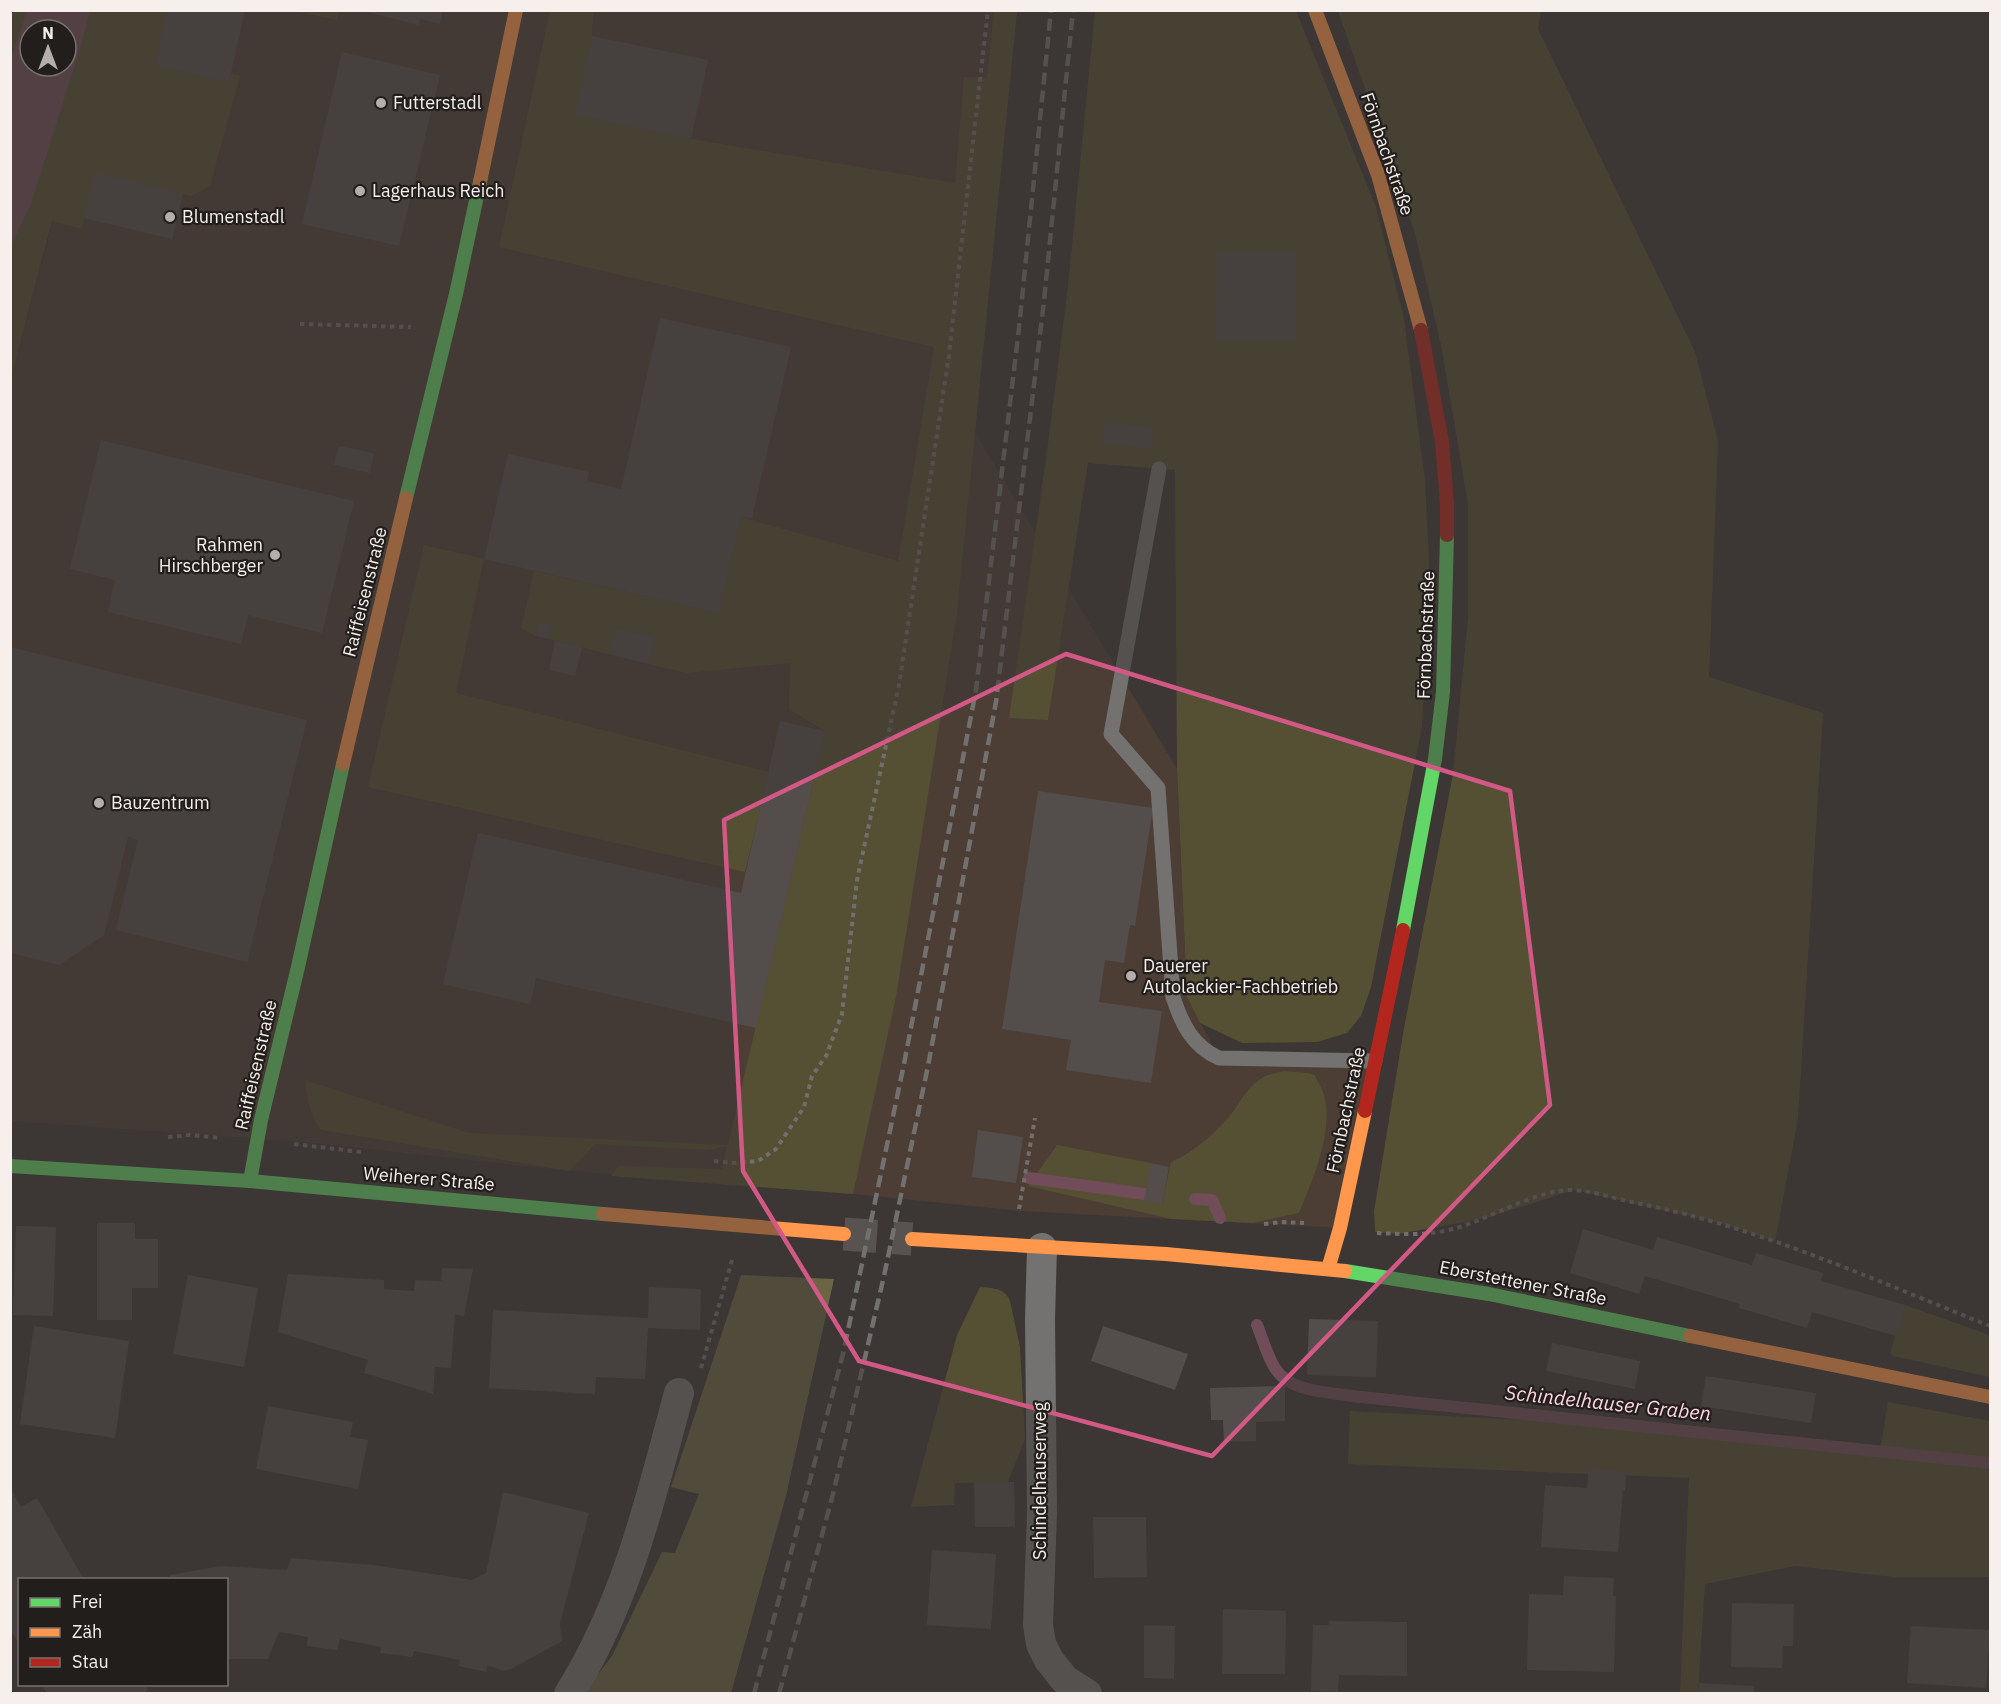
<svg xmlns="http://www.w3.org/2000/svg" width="2001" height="1704" font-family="'IBM Plex Sans',sans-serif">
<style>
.built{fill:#4c3d35}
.green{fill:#554f33;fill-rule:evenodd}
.forest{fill:#6b6544}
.water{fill:#704d59;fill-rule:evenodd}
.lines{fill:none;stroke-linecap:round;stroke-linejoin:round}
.stream{stroke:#704d59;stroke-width:12}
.building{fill:#534e4c}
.secondary-tunnel{stroke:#585250;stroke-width:33;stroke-dasharray:33 16;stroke-linecap:butt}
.path{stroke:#726e6d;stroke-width:4;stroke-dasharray:4.5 4.5;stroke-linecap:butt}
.lane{stroke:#737270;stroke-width:15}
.street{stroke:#737270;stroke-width:30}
.fast{stroke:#63d668;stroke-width:14}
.slow{stroke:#ff974d;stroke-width:14}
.jam{stroke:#b3261e;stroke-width:14}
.rail{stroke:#737170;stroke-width:4.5;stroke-dasharray:12 6;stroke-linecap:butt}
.marked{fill:none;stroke:#d25886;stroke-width:4.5;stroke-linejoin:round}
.poi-dot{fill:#b5aeac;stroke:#221e1b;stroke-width:2}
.labels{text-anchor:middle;stroke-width:4.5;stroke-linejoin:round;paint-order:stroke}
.poi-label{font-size:18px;fill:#f6efec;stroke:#221e1b;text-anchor:start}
.street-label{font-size:18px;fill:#f6efec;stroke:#221e1b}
.water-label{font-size:20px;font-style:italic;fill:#ffd5e3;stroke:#221e1b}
</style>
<rect width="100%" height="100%" fill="#3c3634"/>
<!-- built -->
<path class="built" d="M111 11H1017L975 432 1177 769 1187 997 1219 1058 1375 1061 1340 1228 1021 1211 853 1194 570 1171 304 1142 11 1121V378L96 58Z"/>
<!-- green -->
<g class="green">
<path d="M11 11H167L155 66 229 82 231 74 240 76 210 186 191 196 95 173 82 229 52 221 11 378ZM30 30H66V66H30Z"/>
<path d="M293 11H340L337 20Z"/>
<path d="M550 11H593L592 36 576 115 691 139 955 183 964 77 987 78 994 11H1017L957 613 896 997 853 1194 611 1176 618 1166 722 1169 727 1146 709 1150 595 1144 570 1171 321 1130C309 1115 307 1099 305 1080L469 1133 728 1145 825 731 789 709 790 663 687 673 649 664 655 637 616 628 609 654 549 639 552 625 539 622 536 636 521 628 534 571 719 613 741 517 898 561 934 347 499 247Z"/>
<path d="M1095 11H1296L1376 207 1404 319 1425 481 1430 580 1422 727 1371 987 1361 1016 1347 1033 1317 1042 1242 1043 1200 1023 1187 997 1177 769 1175 470 1088 463 1048 720 1009 718 1046 459 1068 287Z"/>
<path d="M1338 11H1541L1538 29 1695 352 1718 441 1709 677 1823 713 1798 1119 1775 1241 1717 1222 1574 1190 1486 1218 1398 1234 1375 1232 1374 1211 1404 1028 1453 774 1468 618V504L1441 345 1415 233Z"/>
<path d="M424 545 484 559 456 693 769 772 745 872 368 787Z"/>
<path d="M1284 1071 1308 1073 1315 1075C1317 1081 1321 1086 1323 1092 1336 1126 1312 1182 1299 1213L1253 1223 1171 1219 1028 1186 1057 1145 1151 1163 1162 1204 1171 1162C1195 1152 1219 1130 1235 1109 1243 1097 1249 1086 1262 1078 1268 1074 1277 1073 1284 1071Z"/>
<path d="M980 1287C993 1288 1005 1288 1010 1301L1020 1347 1025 1439 1008 1482 955 1483 954 1505 911 1507 957 1335Z"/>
<path d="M1905 1305 1984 1333 1990 1337V1377L1893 1356 1890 1353Z"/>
<path d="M1888 1402 1990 1421V1577H1893L1795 1566 1705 1584 1698 1693H1680L1689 1478 1348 1464 1350 1411 1645 1426 1880 1451Z"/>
</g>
<!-- forest -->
<path class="forest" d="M741 1275 834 1279 786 1496 731 1693 583 1694 612 1656 662 1552 675 1553 699 1494 671 1487Z"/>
<!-- water -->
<path class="water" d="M27 11H90L79 52 30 206 11 245V59ZM30 30H66V66H30Z"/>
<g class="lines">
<!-- stream -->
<g class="stream">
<path d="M1029 1178 1145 1194"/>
<path d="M1195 1199 1212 1200 1220 1218"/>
<path d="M1257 1325C1263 1339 1267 1356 1275 1368 1289 1392 1328 1392 1352 1396L1990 1463"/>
</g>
</g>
<!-- building -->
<g class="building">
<path d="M167 10H245L229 82 155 66Z"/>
<path d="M358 10H443L440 24 420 19 419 25Z"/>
<path d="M592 36 708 60 691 139 575 115Z"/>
<path d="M342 52 440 75 399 246 302 224Z"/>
<path d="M95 172 183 194 172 239 84 218Z"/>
<path d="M1217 252 1296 253 1295 340 1216 339Z"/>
<path d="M660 318 791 347 752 518 741 517 719 613 484 559 508 454 589 472 587 481 621 489Z"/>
<path d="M1104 423 1154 427 1152 448 1102 444Z"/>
<path d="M101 440 354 501 322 633 248 615 241 644 108 612 115 580 70 569Z"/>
<path d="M339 446 374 453 370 473 334 465Z"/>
<path d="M539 622 552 625 549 639 536 636Z"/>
<path d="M616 628 655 637 649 664 609 654Z"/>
<path d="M555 641 582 647 575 676 549 670Z"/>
<path d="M10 647 307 720 247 962 116 930 138 840 128 837 104 935 59 965 10 953Z"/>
<path d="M780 721 825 731 756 1028 536 978 530 1004 443 984 478 833 741 893Z"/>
<path d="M1038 791 1153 808 1135 926 1130 925 1124 963 1105 960 1099 1002 1162 1011 1151 1083 1066 1070 1071 1040 1002 1029Z"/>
<path d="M978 1130 1023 1137 1016 1183 972 1177Z"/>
<path d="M1151 1163 1169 1167 1162 1204 1144 1201Z"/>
<path d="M97 1223H135V1239H158V1288H132V1320H97Z"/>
<path d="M16 1226 56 1227 53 1316 13 1315Z"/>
<path d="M1583 1229 1653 1250 1657 1237 1752 1265 1756 1253 1823 1273 1821 1281 1905 1305 1896 1336 1812 1312 1807 1328 1739 1308 1740 1304 1645 1276 1639 1294 1570 1273Z"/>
<path d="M442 1268 473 1269 464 1316 455 1315 451 1368 435 1367 433 1394 364 1373 368 1360 278 1332 288 1274 384 1280V1289L414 1291 415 1280 441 1281Z"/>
<path d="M188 1275 258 1288 244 1367 173 1354Z"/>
<path d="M649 1287 701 1289 700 1330 648 1328 645 1379 596 1377 595 1394 489 1388 493 1310 648 1318Z"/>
<path d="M1309 1319 1378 1321 1376 1377 1307 1375Z"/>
<path d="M34 1326 129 1341 115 1438 20 1424Z"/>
<path d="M1103 1326 1188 1354 1175 1390 1091 1361Z"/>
<path d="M1552 1343 1640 1361 1635 1389 1546 1371Z"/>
<path d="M1706 1376 1816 1393 1811 1423 1701 1406Z"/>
<path d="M1285 1386V1421L1256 1422V1441L1224 1442 1223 1420H1211L1210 1388Z"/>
<path d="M268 1406 353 1422 350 1437 368 1440 358 1489 256 1469Z"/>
<path d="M1589 1469 1626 1472 1625 1490H1623L1618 1552 1541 1547 1545 1485 1587 1488Z"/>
<path d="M974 1482H1014L1015 1527H975Z"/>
<path d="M10 1488 21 1507 37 1498 84 1580H20V1645L10 1630Z"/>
<path d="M503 1492 589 1513 560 1623 562 1641 511 1669 503 1671 487 1665 486 1672 459 1666 460 1660 414 1651 412 1657 380 1653 381 1647 340 1639 337 1650 307 1646 308 1637 279 1632 268 1659H226V1580H169L170 1575 221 1566 287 1570 291 1558 373 1565 472 1580 486 1573Z"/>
<path d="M1093 1517H1146L1147 1577 1094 1578Z"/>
<path d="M932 1550 996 1554 991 1629 927 1625Z"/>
<path d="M1564 1576 1614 1578 1613 1596H1616L1614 1672 1527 1670 1529 1594 1563 1595Z"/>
<path d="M1732 1603 1794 1604 1793 1646H1783L1782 1668 1731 1667Z"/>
<path d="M1223 1609 1286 1611 1285 1674H1222Z"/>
<path d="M1328 1621 1407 1622V1676L1339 1675 1338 1692 1311 1691 1313 1625H1329Z"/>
<path d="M1144 1625 1175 1626 1174 1679 1144 1678Z"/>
<path d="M1911 1626 1990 1630 1986 1688 1907 1683Z"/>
<path d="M1699 1683 1754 1686 1753 1694H1698Z"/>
<path d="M42 1684H144L148 1690 142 1694H47Z"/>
</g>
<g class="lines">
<!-- secondary-tunnel -->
<path class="secondary-tunnel" d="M844 1234 912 1239"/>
<!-- path -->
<g class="path">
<path d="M300 324 411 327"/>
<path d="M168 1137 190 1135 220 1138"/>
<path d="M294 1144 361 1152"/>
<path d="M714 1161 734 1163 758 1161 776 1149 804 1107 812 1076 826 1056 842 1014 857 880 899 685 949 355 988 10"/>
<path d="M1019 1209 1035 1118"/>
<path d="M1264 1224 1281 1222 1304 1223"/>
<path d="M1377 1233C1402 1234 1428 1236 1453 1229 1491 1219 1536 1189 1573 1190 1594 1191 1615 1199 1636 1203 1759 1227 1874 1280 1990 1326"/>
<path d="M701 1368 732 1260"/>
</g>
<!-- lane -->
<path class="lane" d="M1159 469 1111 734 1158 788 1173 997C1182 1024 1192 1046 1219 1058L1375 1061"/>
<!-- street -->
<g class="street">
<path d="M1042 1248 1040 1319 1042 1512 1038 1625 1041 1644 1049 1660 1065 1680 1087 1694"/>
<path d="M569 1694C627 1602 651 1497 679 1393"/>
</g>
<!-- fast -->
<g class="fast">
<path d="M406 498 456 294 480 182"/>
<path d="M1403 930 1435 759 1443 692 1447 535"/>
<path d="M10 1166 250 1181 603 1214"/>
<path d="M250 1181 261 1120 298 967 343 764"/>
<path d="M1345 1271 1489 1294 1690 1336"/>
</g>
<!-- slow -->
<g class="slow">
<path d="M1315 10 1378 175 1421 330"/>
<path d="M480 182 516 10"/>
<path d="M343 764 406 498"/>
<path d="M603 1214 844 1234"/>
<path d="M912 1239 1166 1254 1345 1271"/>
<path d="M1328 1269 1340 1228 1365 1111"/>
<path d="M1690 1336 1990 1397"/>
</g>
<!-- jam -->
<g class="jam">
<path d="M1421 330 1442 442 1447 504V535"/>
<path d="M1365 1111 1403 930"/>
</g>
<!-- rail -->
<g class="rail">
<path d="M754 1694 843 1354 904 1064 976 690 1019 328 1051 10"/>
<path d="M779 1694 833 1494 884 1276 928 1066 996 702 1044 301 1073 10"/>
</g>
</g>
<!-- marked area -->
<path d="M0 0H2001V1704H0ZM1066 654 1510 791 1550 1105 1212 1456 859 1361 743 1171 724 820Z" fill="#3c3634" fill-opacity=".55" fill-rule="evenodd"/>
<path class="marked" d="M1066 654 1510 791 1550 1105 1212 1456 859 1361 743 1171 724 820Z"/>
<!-- markers -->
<g class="poi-dot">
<circle cx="381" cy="103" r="6"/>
<circle cx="360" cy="191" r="6"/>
<circle cx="170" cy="217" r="6"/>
<circle cx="275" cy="555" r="6"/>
<circle cx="99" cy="803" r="6"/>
<circle cx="1131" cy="976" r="6"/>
</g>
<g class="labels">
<!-- poi labels -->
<g class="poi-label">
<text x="393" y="109">Futterstadl</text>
<text x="372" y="197">Lagerhaus Reich</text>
<text x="182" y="223">Blumenstadl</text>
<text x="263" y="551" text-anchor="end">Rahmen<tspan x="263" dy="21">Hirschberger</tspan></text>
<text x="111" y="809">Bauzentrum</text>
<text x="1143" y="972">Dauerer<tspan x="1143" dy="21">Autolackier-Fachbetrieb</tspan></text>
</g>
<!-- street labels -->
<g class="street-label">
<text transform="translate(1387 154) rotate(71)" y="6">Förnbachstraße</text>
<text transform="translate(365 592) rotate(-76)" y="6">Raiffeisenstraße</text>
<text transform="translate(1426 635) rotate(-88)" y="6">Förnbachstraße</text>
<text transform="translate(256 1065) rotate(-77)" y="6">Raiffeisenstraße</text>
<text transform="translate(1346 1110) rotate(-78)" y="6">Förnbachstraße</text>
<text transform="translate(429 1179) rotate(5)" y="6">Weiherer Straße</text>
<text transform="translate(1523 1283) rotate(11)" y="6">Eberstettener Straße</text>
<text transform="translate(1040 1481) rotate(-90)" y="6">Schindelhauserweg</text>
</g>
<!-- water labels -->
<g class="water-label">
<text transform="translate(1608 1403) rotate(6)" y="7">Schindelhauser Graben</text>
</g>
</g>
<!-- border -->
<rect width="2001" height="1704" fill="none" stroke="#f6efec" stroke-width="24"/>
<!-- legend -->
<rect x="18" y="1578" width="210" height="108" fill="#221e1b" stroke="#77726f" stroke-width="1.5"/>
<rect x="30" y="1598" width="30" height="9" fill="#63d668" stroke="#77726f" stroke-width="1.5"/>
<text x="72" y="1608" font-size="18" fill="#f6efec">Frei</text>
<rect x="30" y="1628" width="30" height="9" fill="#ff974d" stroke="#77726f" stroke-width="1.5"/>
<text x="72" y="1638" font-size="18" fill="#f6efec">Zäh</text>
<rect x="30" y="1658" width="30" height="9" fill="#b3261e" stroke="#77726f" stroke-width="1.5"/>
<text x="72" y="1668" font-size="18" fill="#f6efec">Stau</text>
<!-- north arrow -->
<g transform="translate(48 48)"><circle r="28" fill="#221e1b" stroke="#77726f" stroke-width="1.5"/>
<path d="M0-4.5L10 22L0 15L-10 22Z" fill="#b5aeac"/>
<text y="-9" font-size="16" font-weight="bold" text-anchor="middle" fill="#f6efec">N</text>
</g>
</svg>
